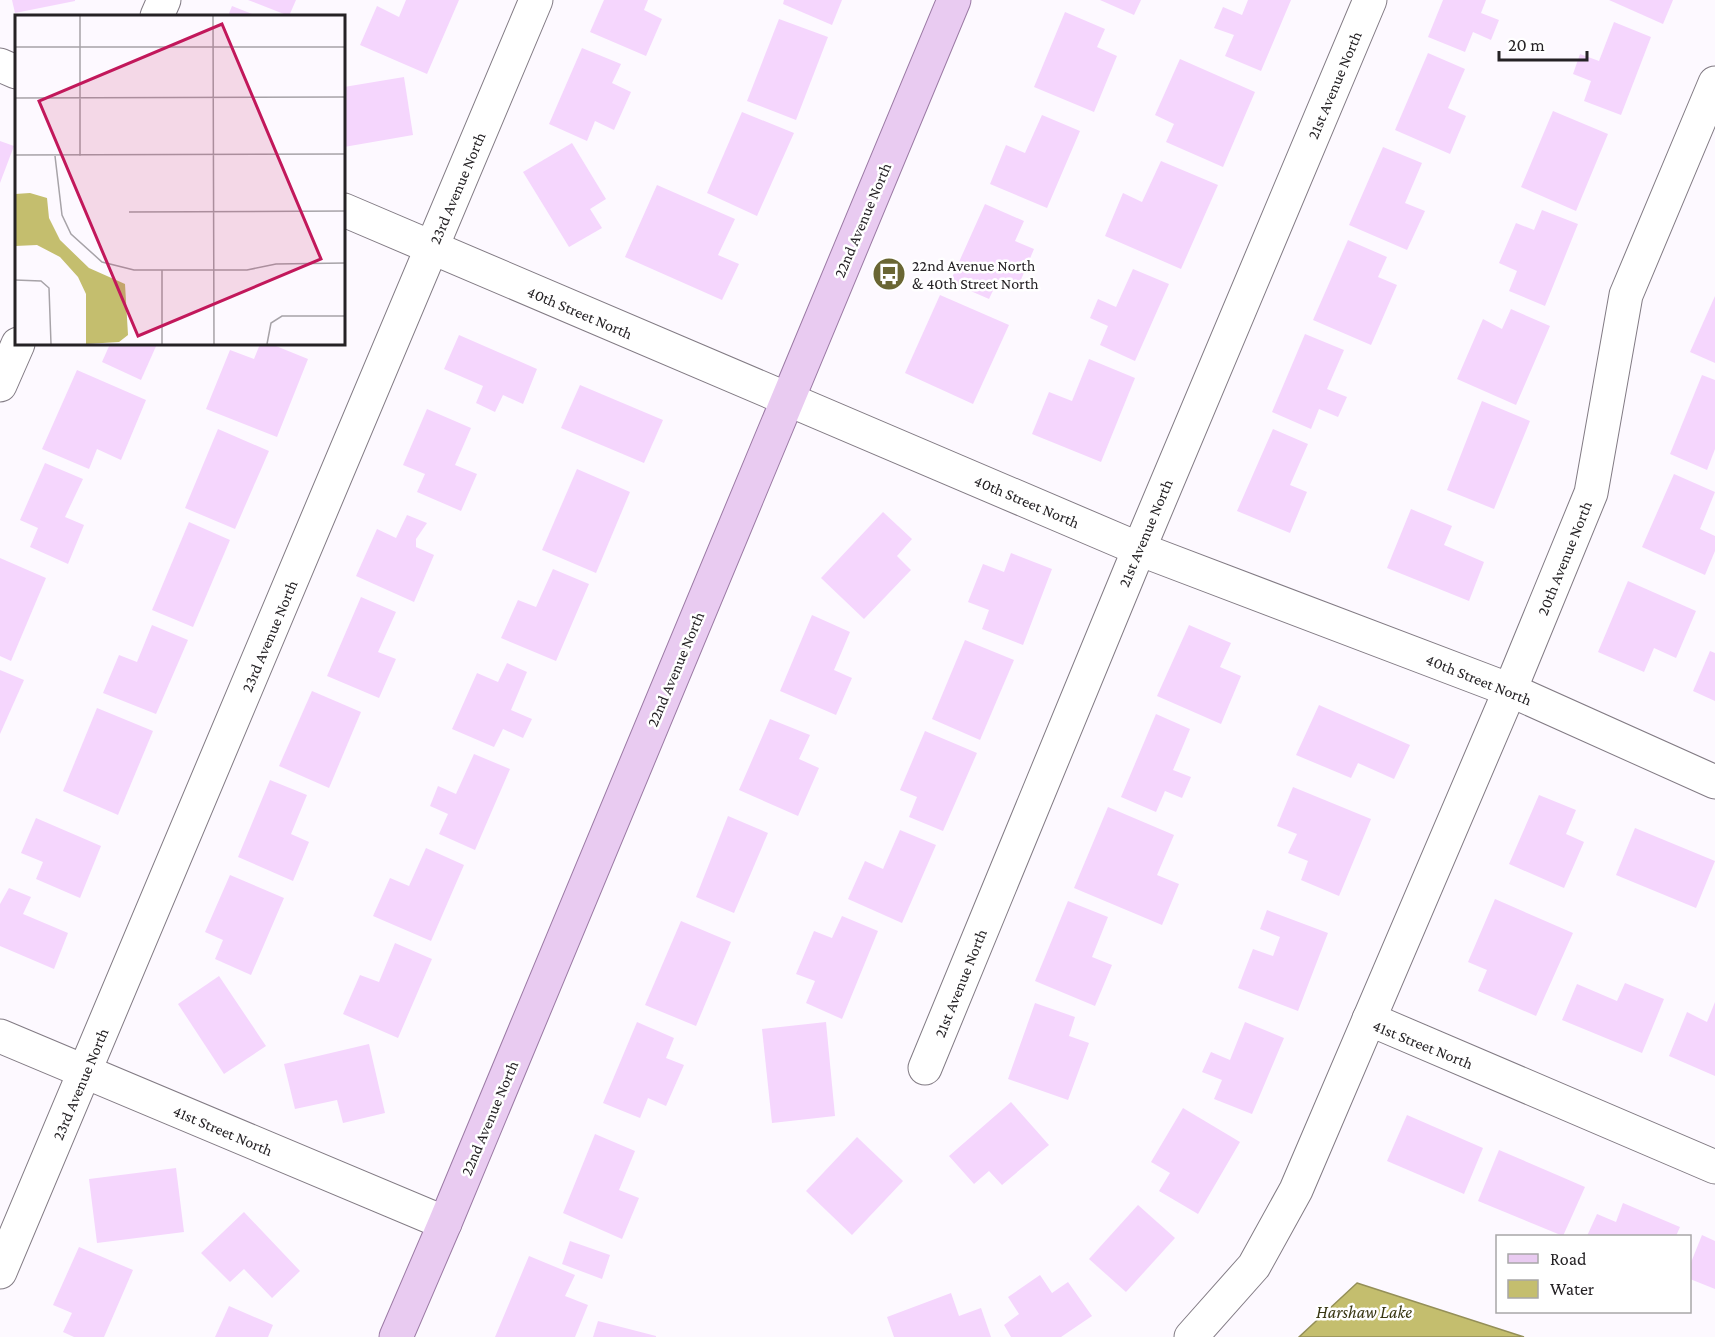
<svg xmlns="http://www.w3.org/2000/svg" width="1715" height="1337" font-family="'Crimson Pro',serif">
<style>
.water{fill:#c4be6e;stroke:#948f58;stroke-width:1.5}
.building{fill:#f5d6fd}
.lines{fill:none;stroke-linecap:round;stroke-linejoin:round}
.minor-casing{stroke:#827b84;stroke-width:35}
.major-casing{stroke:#9b7aa4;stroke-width:35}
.minor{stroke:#fff;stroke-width:33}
.major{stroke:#e9cbf1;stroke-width:33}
.labels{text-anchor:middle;stroke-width:5;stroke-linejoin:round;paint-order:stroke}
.street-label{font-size:16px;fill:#252225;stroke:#fff}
.poi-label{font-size:16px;fill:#252225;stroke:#fff;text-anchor:start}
.water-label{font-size:18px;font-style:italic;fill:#393713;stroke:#fff}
.inset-road{fill:none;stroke:#a7a3a8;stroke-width:1.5}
.view{fill:#c2185b;fill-opacity:0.15;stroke:#c2185b;stroke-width:3}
.inset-edge{fill:none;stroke:#252225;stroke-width:3}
</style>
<rect width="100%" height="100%" fill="#fdf9ff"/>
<!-- water -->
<path class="water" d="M1357 1283 1524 1337H1299Z"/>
<!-- building -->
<g class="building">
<path d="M12 0H75V1L15 13Z"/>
<path d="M248 0H296L289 16Z"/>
<path d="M406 0H459L427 74 360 45 377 6 399 17Z"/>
<path d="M604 0H648L644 10 662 19 646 56 590 32Z"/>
<path d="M784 0H842L832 25 783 4Z"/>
<path d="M1100 0H1141L1134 15Z"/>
<path d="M1248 0H1291L1261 71 1225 56 1234 35 1214 28 1223 7 1242 15Z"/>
<path d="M1443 0H1486L1481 13 1499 20 1491 40 1473 32 1465 52 1428 37Z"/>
<path d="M1609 0H1673L1663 24Z"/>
<path d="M232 6 257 16H228Z"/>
<path d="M1065 12 1105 29 1097 47 1117 56 1094 112 1034 87Z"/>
<path d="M779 19 828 37 796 120 747 101Z"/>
<path d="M1614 22 1651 37 1621 115 1584 101 1591 81 1573 74 1580 54 1599 61Z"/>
<path d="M582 48 621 64 612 83 631 92 614 130 595 121 587 141 549 124Z"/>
<path d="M1428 53 1465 69 1448 108 1466 116 1450 154 1395 130Z"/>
<path d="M1180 59 1255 92 1223 167 1166 142 1174 124 1155 115Z"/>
<path d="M404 77 413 135 344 147V87Z"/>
<path d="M1553 111 1608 134 1576 211 1521 187Z"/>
<path d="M742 112 794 133 757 216 707 193Z"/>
<path d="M1042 115 1080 131 1047 208 990 184 1006 145 1025 153Z"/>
<path d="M0 141 14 146 0 183Z"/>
<path d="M572 143 606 199 590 209 602 228 569 247 523 172Z"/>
<path d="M1383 147 1422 163 1405 203 1425 211 1407 250 1349 225Z"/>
<path d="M1161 161 1218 185 1181 269 1105 236 1123 193 1142 202Z"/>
<path d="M657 185 735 219 718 255 739 264 722 300 625 257Z"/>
<path d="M985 204 1024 221 1015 241 1034 249 1017 289 998 280 989 299 950 282Z"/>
<path d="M1542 210 1578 224 1545 306 1509 291 1517 271 1499 263 1516 223 1534 230Z"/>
<path d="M1348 240 1387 257 1378 277 1397 285 1371 345 1313 320Z"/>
<path d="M1133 269 1169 284 1135 361 1100 345 1108 326 1090 318 1098 299 1116 307Z"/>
<path d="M940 295 1009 325 973 404 905 373Z"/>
<path d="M1715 296V363L1690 352Z"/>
<path d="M1511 309 1550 326 1516 405 1457 379 1483 319 1502 329Z"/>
<path d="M1305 334 1344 350 1327 389 1347 397 1338 417 1319 409 1311 429 1272 412Z"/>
<path d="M459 335 537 369 523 404 503 395 495 412 476 403 483 386 444 369Z"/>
<path d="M110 344H157L141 380 102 362Z"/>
<path d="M260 344H271L308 359 277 437 206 409 230 350 254 359Z"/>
<path d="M1089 359 1135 378 1101 462 1032 434 1049 392 1072 401Z"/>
<path d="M77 370 146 400 121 460 97 449 89 469 42 449Z"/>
<path d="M1702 375 1715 380V449L1707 470 1670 454Z"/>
<path d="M580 385 663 420 644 463 561 428Z"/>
<path d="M1482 401 1530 421 1494 509 1447 490Z"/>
<path d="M427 409 471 428 455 465 477 474 461 511 417 492 425 474 403 465Z"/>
<path d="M218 429 269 451 235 529 185 508Z"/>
<path d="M1273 429 1308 444 1290 485 1307 492 1290 533 1237 511Z"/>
<path d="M45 463 83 479 65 517 84 525 68 564 30 547 38 528 20 520Z"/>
<path d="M577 469 630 492 596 573 542 550Z"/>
<path d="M1674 474 1715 492 1700 529 1715 536V551L1705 575 1642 547Z"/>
<path d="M1411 509 1452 526 1444 545 1484 562 1469 601 1387 568Z"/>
<path d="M883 512 912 539 897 556 911 570 864 619 821 578Z"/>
<path d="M407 515 427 523 416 539V547L434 555 414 602 356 576 377 529 396 538Z"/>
<path d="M189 522 230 540 193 627 152 610Z"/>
<path d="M1011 553 1052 569 1023 645 982 629 989 610 968 602 983 564 1004 572Z"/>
<path d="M0 558 46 578 11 661 0 656Z"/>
<path d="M553 569 589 584 556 661 501 638 518 600 536 607Z"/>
<path d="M1628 581 1696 611 1676 658 1654 648 1644 672 1598 652Z"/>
<path d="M361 597 396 612 378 652 396 659 379 698 327 676Z"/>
<path d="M812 615 850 632 834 670 852 678 836 715 780 691Z"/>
<path d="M152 625 188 640 156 714 103 693 119 655 137 662Z"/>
<path d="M1189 625 1231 643 1220 667 1241 676 1221 724 1157 696Z"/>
<path d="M965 640 1014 660 980 740 932 719Z"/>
<path d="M1710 651 1715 653V701L1693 691Z"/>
<path d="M507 663 527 672 511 710 532 719 523 738 503 729 494 747 452 729 477 673 498 682Z"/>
<path d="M0 670 24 680 0 734Z"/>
<path d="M312 691 361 712 329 788 279 766Z"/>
<path d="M1319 705 1410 745 1394 779 1358 763 1351 778 1296 755Z"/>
<path d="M97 708 153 731 118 815 63 791Z"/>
<path d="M1156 714 1190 729 1173 770 1191 777 1182 798 1165 791 1156 812 1121 797Z"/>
<path d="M770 719 810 735 799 759 819 768 798 816 739 790Z"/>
<path d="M925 731 977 753 943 831 909 817 917 797 900 790Z"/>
<path d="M474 754 510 769 475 850 439 834 448 814 430 806 438 786 456 794Z"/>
<path d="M270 780 307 795 291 834 309 842 293 881 238 857Z"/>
<path d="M1293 787 1371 819 1339 896 1301 880 1308 861 1288 853 1297 834 1277 826Z"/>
<path d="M1539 795 1576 810 1566 834 1584 842 1564 888 1509 864Z"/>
<path d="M1108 807 1174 835 1157 875 1179 884 1162 925 1074 888Z"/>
<path d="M728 816 768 833 734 913 696 897Z"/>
<path d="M36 818 101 846 80 898 36 879 43 862 21 853Z"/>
<path d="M1635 828 1715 861 1696 908 1616 875Z"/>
<path d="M900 830 936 845 902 923 848 899 865 861 883 869Z"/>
<path d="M426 848 464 865 431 941 373 916 390 878 409 886Z"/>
<path d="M230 875 284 898 251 975 215 959 223 940 205 932Z"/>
<path d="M9 888 31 897 23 914 68 933 54 969 0 946V904Z"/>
<path d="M1495 899 1573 933 1536 1016 1478 991 1487 970 1468 962Z"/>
<path d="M1068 901 1108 917 1092 957 1112 965 1095 1006 1035 981Z"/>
<path d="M1267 910 1328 933 1298 1011 1238 988 1253 949 1273 956 1280 937 1260 929Z"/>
<path d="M842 916 878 931 842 1019 806 1003 815 981 796 974 814 931 832 938Z"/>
<path d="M681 921 731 942 696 1026 645 1005Z"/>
<path d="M395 943 432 959 398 1038 343 1014 360 975 379 982Z"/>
<path d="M219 976 266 1046 224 1074 178 1004Z"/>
<path d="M1625 983 1664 999 1642 1053 1562 1020 1577 984 1617 1001Z"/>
<path d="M1715 1002V1076L1669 1056 1687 1012 1707 1022Z"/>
<path d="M1035 1003 1075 1017 1069 1036 1089 1043 1068 1100 1008 1079Z"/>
<path d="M637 1022 674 1038 666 1058 684 1065 666 1106 648 1098 640 1118 603 1103Z"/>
<path d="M826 1022 835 1116 772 1123 762 1029Z"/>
<path d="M1245 1022 1284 1038 1252 1114 1214 1099 1222 1080 1202 1072 1211 1052 1230 1060Z"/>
<path d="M369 1044 385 1113 343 1123 337 1100 295 1109 284 1064Z"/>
<path d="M1011 1102 1049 1145 1002 1185 989 1171 974 1184 949 1156Z"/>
<path d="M1183 1108 1240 1142 1198 1214 1159 1191 1170 1173 1151 1162Z"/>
<path d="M1407 1115 1483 1148 1464 1194 1387 1161Z"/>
<path d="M595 1134 635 1151 619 1190 639 1198 622 1239 563 1213Z"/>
<path d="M857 1137 903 1181 852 1235 806 1191Z"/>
<path d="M1499 1150 1585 1187 1563 1236 1478 1201Z"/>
<path d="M176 1168 184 1232 97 1243 89 1179Z"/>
<path d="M1623 1203 1680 1227 1676 1236H1587L1597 1214 1616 1222Z"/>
<path d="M1138 1205 1175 1238 1126 1292 1089 1259Z"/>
<path d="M244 1212 300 1271 272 1298 244 1269 230 1282 201 1253Z"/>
<path d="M1702 1235 1715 1241V1289L1690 1279V1265Z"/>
<path d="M570 1241 610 1255 602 1279 562 1264Z"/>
<path d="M79 1247 133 1270 104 1337H74L63 1332 72 1313 53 1305Z"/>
<path d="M529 1256 575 1275 565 1296 588 1305 575 1337H495Z"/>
<path d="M1040 1275 1052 1293 1068 1282 1092 1316 1061 1337H1011L1004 1325 1019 1314 1008 1297Z"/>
<path d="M951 1293 959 1316 981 1308 991 1337H894L887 1317Z"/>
<path d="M229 1306 273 1325 268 1337H215Z"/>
<path d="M598 1321 656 1336V1337H593Z"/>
</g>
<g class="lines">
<!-- minor casing -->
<g class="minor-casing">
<g id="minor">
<path d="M157 16 164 0"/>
<path d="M0 65 16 72"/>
<path d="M344 210 1139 549 1510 690 1715 782"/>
<path d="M0 385 18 344"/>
<path d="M1369 1019 1715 1167"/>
<path d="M0 1036 445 1223"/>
<path d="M925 1068 1139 549 1370 0"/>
<path d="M0 1272 536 0"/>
<path d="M1191 1337 1254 1266 1296 1190 1510 690 1591 493 1626 295 1715 83"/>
</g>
</g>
<!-- major casing -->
<g class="major-casing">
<path id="major" d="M396 1337 445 1223 954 0"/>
</g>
<!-- minor -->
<use href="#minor" class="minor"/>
<!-- major -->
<use href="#major" class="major"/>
</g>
<!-- icons -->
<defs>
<g id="bus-disc" transform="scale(1.725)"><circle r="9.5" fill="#6a6633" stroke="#fff"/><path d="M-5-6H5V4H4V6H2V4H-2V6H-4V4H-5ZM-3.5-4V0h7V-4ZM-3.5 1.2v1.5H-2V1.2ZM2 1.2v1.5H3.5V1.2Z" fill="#fff"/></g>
</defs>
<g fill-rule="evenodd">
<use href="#bus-disc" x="889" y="274"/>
</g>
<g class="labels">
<!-- street labels -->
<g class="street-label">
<text transform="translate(1334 85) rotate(-67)" y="6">21st Avenue North</text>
<text transform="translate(457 188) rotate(-67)" y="6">23rd Avenue North</text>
<text transform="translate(862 220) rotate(-67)" y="6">22nd Avenue North</text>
<text transform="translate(580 312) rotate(23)" y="6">40th Street North</text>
<text transform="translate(1027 501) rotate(23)" y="6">40th Street North</text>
<text transform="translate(1145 533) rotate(-67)" y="6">21st Avenue North</text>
<text transform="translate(1564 558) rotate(-68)" y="6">20th Avenue North</text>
<text transform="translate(269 636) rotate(-67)" y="6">23rd Avenue North</text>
<text transform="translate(675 669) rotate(-67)" y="6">22nd Avenue North</text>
<text transform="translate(1479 679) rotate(22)" y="6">40th Street North</text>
<text transform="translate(960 983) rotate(-68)" y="6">21st Avenue North</text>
<text transform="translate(1423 1044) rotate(22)" y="6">41st Street North</text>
<text transform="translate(80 1084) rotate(-67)" y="6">23rd Avenue North</text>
<text transform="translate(489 1118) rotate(-67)" y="6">22nd Avenue North</text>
<text transform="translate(223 1130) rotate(23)" y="6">41st Street North</text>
</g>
<!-- poi labels -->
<g class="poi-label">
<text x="912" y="271">22nd Avenue North<tspan x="912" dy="18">&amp; 40th Street North</tspan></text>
</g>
<!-- water labels -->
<g class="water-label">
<text x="1364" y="1318">Harshaw Lake</text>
</g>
</g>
<!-- overview -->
<g transform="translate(15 15)">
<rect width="330" height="330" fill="#fdf9ff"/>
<path d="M15 178 32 183 34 203 45 225 74 253 110 269 113 320 104 327 71 329V279L63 262 45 242 22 230 0 231V179Z" fill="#c4be6e"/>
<path class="inset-road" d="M65 1V141M198 1 199 329M0 32H330M0 83 330 82M0 140 330 139M40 141 47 200 56 219 87 247 119 255H232L261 249 330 248M114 197 330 196M0 265 26 266 34 273 36 329M147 329V255M252 329 256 308 267 301H330"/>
<path class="view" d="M207 9 306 244 123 321 24 86Z"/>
<rect width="330" height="330" class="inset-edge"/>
</g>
<!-- legend -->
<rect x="1496" y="1235" width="195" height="78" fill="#ffffff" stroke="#a8a7a8" stroke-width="1.5"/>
<rect x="1508" y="1254" width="30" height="9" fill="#e9cbf1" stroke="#a8a7a8" stroke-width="1.5"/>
<text x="1550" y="1265" font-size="18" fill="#252225">Road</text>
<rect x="1508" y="1280" width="30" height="18" fill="#c4be6e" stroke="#a8a7a8" stroke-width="1.5"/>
<text x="1550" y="1295" font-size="18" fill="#252225">Water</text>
<!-- scale -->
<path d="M1499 51v9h88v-9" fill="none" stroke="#252225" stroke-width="3"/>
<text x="1508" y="51" font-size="18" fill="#252225" stroke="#ffffff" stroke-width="4.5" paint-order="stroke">20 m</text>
</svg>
